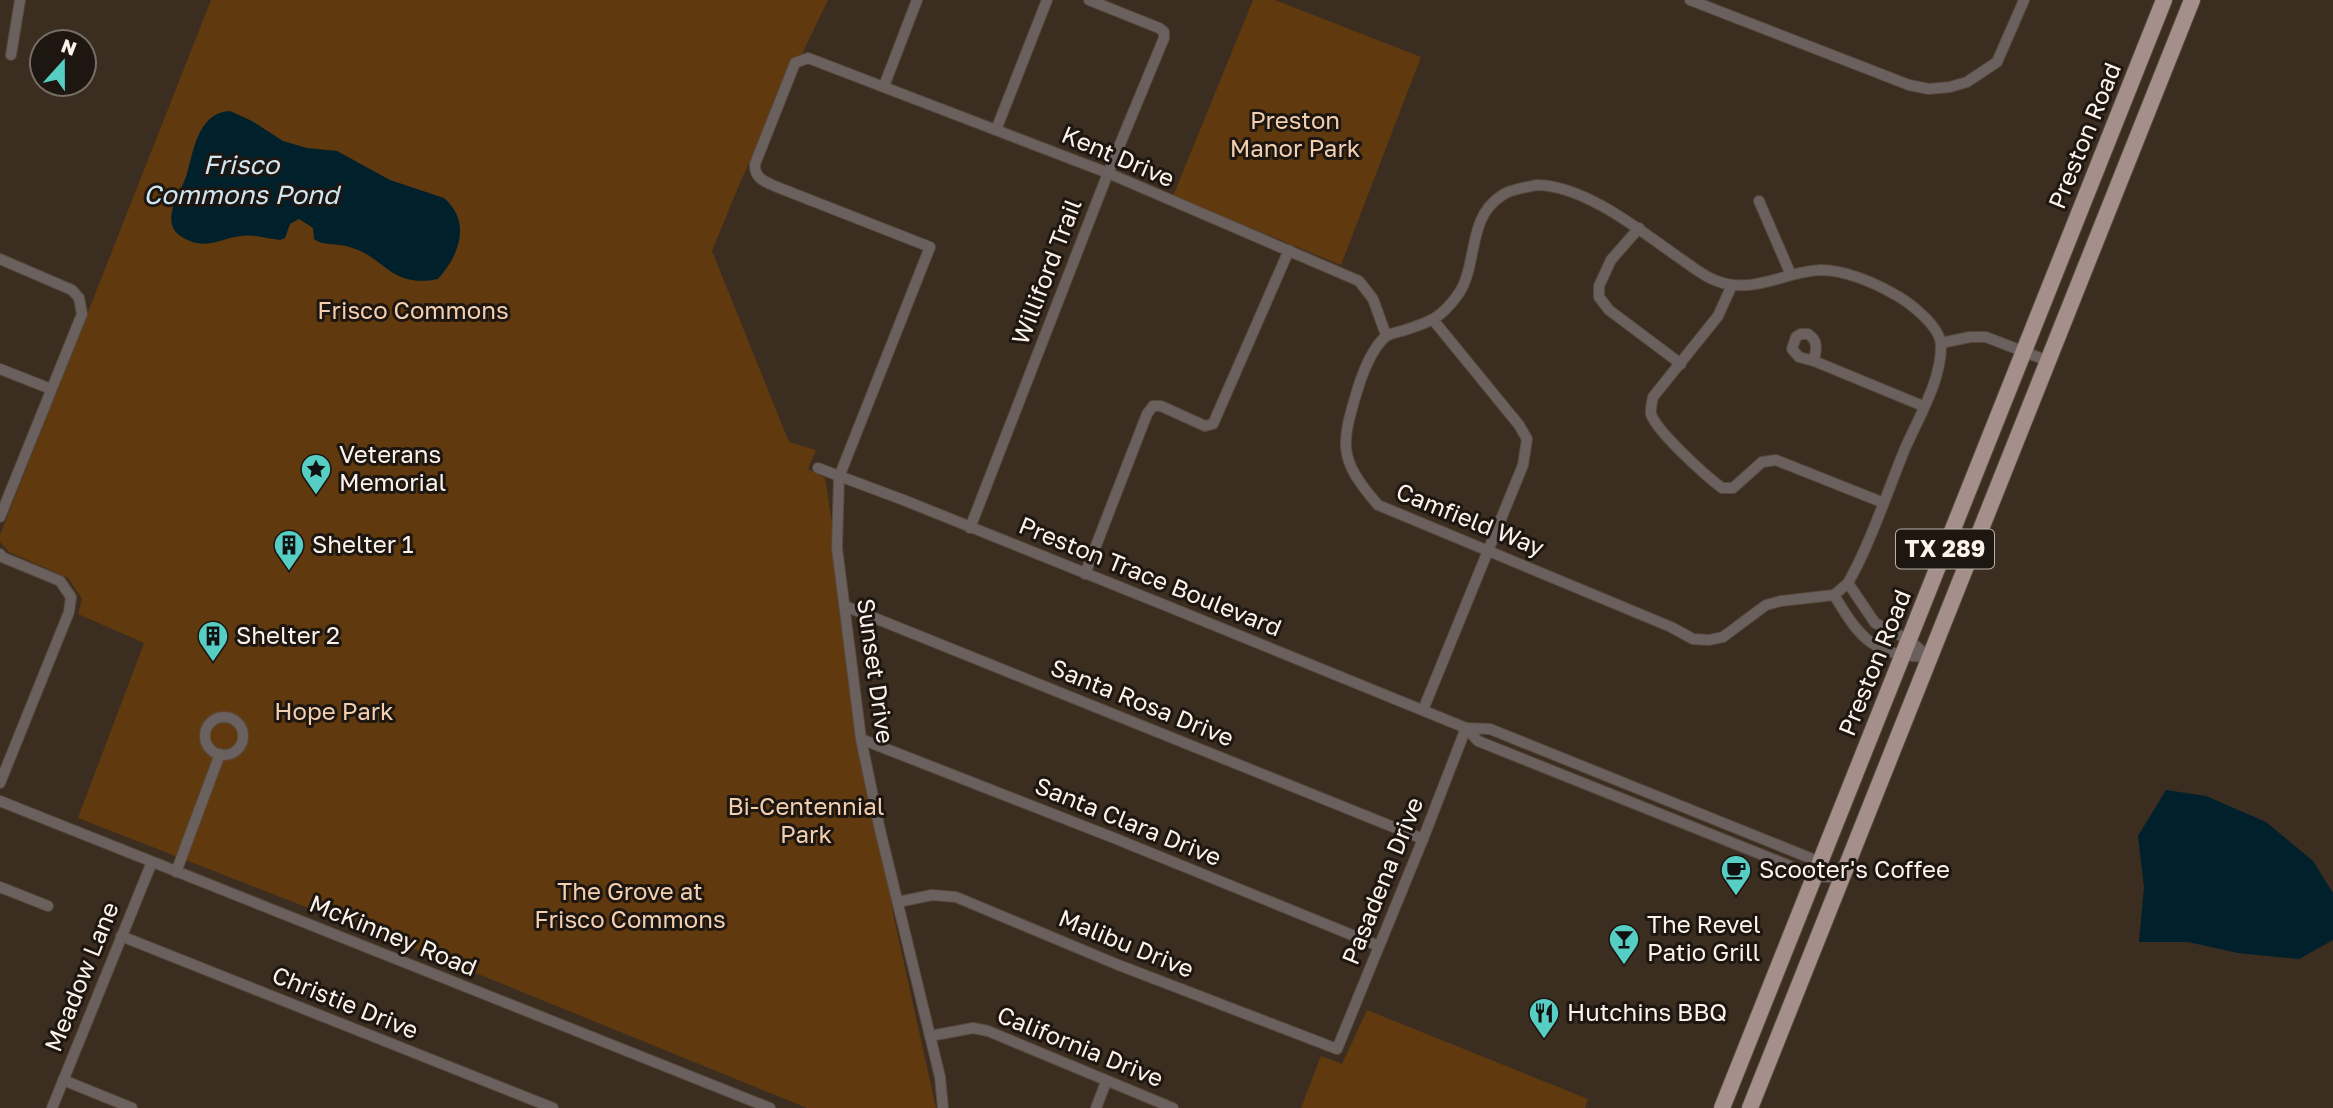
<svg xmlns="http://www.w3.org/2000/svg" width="2333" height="1108" font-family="'Golos Text',sans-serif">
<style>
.green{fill:#60390f}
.water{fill:#00202c}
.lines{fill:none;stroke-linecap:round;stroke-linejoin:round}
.street-casing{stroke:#56493c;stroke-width:12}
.primary-casing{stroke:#56493c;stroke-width:18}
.street{stroke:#6a605e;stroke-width:10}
.primary{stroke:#a48f8b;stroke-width:16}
.labels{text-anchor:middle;stroke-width:6;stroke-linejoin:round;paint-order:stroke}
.shield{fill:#1d1611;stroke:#bab1aa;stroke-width:2}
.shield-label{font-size:23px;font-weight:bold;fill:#fdf3eb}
.park-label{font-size:24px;fill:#f3cfb0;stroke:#1d1611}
.street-label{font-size:24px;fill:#fdf3eb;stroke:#1d1611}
.poi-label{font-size:24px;fill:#fdf3eb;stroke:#1d1611;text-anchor:start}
.water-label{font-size:26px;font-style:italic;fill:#cfe7f2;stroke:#1d1611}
</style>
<rect width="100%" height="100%" fill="#3b2d20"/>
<!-- green -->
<g class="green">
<path d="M211 0H828L742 178 712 251 789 442 816 450 808 469 825 478 893 913 936 1108H807L478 974 78 818 144 643 78 614 82 599 68 578 9 552 0 542V535Z"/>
<path d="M1253 0H1275L1421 57 1341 265 1173 196Z"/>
<path d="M1367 1010 1588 1099 1585 1108H1301L1321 1056 1342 1064Z"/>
</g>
<!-- water -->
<g class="water">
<path d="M230 111 252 121 283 141 307 148 337 151 390 180 444 198C472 222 459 256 438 279 389 289 385 255 346 246 335 243 323 246 314 239L313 228 299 219 290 224 285 238 280 240C267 239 255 234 242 236 225 237 208 249 190 241 155 228 178 198 186 177 194 151 197 113 230 111Z"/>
<path d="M2166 790 2206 796 2266 822 2313 861 2333 893V940L2299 959 2238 953 2188 942H2139L2144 887 2138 836Z"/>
</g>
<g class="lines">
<!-- street casing -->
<g class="street-casing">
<g id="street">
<path d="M1690 0 1909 85 1929 89 1950 87 1967 82 1997 62 2024 0"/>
<path d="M11 55 20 0"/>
<path d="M884 86 917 0"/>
<path d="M996 130 1047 0"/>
<path d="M1536 185C1585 185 1642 232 1681 259 1693 267 1704 277 1717 281 1753 295 1786 271 1821 270 1844 270 1873 282 1892 293 1908 301 1941 326 1941 346 1941 382 1918 418 1904 451 1889 488 1876 527 1858 564L1848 583 1834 595 1781 601 1766 605 1723 637 1709 640 1693 639 1671 627 1378 505C1337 458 1341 444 1358 388 1363 372 1372 349 1385 337 1390 333 1399 332 1405 330 1430 322 1441 318 1457 296 1479 266 1466 219 1501 196 1510 189 1525 188 1536 185Z"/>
<path d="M1759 201 1791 275"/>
<path d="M1639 228 1611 260 1599 286V297L1609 310 1681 364"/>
<path d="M0 259 72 290 79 298 82 314 0 517"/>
<path d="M1732 285 1718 316 1653 397C1652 403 1650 409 1651 414 1657 432 1706 476 1722 488H1733L1762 462 1776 460 1884 503"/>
<path d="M1801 334H1808C1819 341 1816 350 1814 361L1799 357 1792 349 1796 337Z"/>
<path d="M1941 343 1970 337H1986L2048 361"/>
<path d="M1814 361 1923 406"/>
<path d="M0 369 51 389"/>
<path d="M818 468 906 501 1167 606 1466 728 1490 729 1820 862 1841 878"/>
<path d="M970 528 1108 173 1164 38V32L1159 28 1089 0"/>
<path d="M0 554 2 557 60 581 71 597 69 612 0 783"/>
<path d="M1085 574 1147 414 1153 406H1161L1205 426 1213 424 1289 250"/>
<path d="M1848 583 1875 623 1909 640 1929 657"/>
<path d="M1834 595C1861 640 1874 656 1929 657"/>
<path d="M845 606 1423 839"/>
<path d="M1423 710 1523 465 1527 439 1519 425 1434 321"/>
<circle cx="224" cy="736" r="19"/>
<path d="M1466 728 1478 741 1815 876 1839 878"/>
<path d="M861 739 1114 838 1379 946"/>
<path d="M0 801 770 1108"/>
<path d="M176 872 220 754"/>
<path d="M0 887 48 906"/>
<path d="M898 902 932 895 956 897 1116 964 1337 1049 1423 839 1466 728"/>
<path d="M121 936 553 1108"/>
<path d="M930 1036 973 1028 988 1031 1173 1108"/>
<path d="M63 1080 132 1108"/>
<path d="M52 1108 152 862"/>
<path d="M943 1108 940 1077 880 830 861 739 837 548 839 477 930 247 777 187C766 182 754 179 755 164L795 63 808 58 1108 173 1359 281 1373 299 1386 335"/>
<path d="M1096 1108 1106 1082"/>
</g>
</g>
<!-- primary casing -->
<g class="primary-casing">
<g id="primary">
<path d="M1722 1108 2164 0"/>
<path d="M1750 1108 2192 0"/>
</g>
</g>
<!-- street -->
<use href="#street" class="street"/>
<!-- primary -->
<use href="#primary" class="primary"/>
</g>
<!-- icons -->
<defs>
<g id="sight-pin" transform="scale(1.575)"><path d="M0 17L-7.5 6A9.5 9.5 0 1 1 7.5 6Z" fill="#56cec3" stroke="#1d1611"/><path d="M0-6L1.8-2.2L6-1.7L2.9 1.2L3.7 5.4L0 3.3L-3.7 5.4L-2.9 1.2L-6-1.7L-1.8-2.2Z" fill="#111"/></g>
<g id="building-pin" transform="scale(1.575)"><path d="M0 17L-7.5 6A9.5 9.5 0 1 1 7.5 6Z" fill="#56cec3" stroke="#1d1611"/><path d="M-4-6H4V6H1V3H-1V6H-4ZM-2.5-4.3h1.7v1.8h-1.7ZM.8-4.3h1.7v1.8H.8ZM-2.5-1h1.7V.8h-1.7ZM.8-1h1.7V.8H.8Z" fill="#111"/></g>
<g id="cafe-pin" transform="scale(1.575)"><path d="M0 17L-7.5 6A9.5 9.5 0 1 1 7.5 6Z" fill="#56cec3" stroke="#1d1611"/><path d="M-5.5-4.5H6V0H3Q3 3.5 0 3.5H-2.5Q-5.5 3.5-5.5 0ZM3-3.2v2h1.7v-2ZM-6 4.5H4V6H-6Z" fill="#111"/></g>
<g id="bar-pin" transform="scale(1.575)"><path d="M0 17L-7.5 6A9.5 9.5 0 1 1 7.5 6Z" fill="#56cec3" stroke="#1d1611"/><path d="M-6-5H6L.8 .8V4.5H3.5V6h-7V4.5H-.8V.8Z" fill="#111"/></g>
<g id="restaurant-pin" transform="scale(1.575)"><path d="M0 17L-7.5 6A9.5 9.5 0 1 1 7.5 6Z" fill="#56cec3" stroke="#1d1611"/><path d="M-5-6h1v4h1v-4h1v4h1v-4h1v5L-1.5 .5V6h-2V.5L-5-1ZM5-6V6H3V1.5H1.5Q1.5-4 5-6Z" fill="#111"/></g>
</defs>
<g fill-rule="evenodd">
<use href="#sight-pin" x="316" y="469"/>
<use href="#building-pin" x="289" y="545"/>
<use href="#building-pin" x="213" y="636"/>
<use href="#cafe-pin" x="1736" y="870"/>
<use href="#bar-pin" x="1624" y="939"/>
<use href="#restaurant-pin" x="1544" y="1013"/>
</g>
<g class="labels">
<!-- shield labels -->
<rect class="shield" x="1896" y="529.5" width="98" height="39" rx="5"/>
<g class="shield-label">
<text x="1945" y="557">TX 289</text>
</g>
<!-- park labels -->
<g class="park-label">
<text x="1295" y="129">Preston<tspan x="1295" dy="28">Manor Park</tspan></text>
<text x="413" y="319">Frisco Commons</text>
<text x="334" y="720">Hope Park</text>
<text x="806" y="815">Bi-Centennial<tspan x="806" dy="28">Park</tspan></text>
<text x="630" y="900">The Grove at<tspan x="630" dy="28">Frisco Commons</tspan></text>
</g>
<!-- street labels -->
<g class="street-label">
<text transform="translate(2085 136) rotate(-68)" y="8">Preston Road</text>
<text transform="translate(1118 157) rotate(23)" y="8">Kent Drive</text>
<text transform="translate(1047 272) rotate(-69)" y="8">Williford Trail</text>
<text transform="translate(1470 520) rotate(22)" y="8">Camfield Way</text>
<text transform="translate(1150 577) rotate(22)" y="8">Preston Trace Boulevard</text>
<text transform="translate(1875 663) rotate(-68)" y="8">Preston Road</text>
<text transform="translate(875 671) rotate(82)" y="8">Sunset Drive</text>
<text transform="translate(1142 703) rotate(22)" y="8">Santa Rosa Drive</text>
<text transform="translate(1128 822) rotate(22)" y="8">Santa Clara Drive</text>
<text transform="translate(1383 881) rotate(-68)" y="8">Pasadena Drive</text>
<text transform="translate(393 936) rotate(22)" y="8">McKinney Road</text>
<text transform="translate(1126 944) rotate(22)" y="8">Malibu Drive</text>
<text transform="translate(82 977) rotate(-68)" y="8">Meadow Lane</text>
<text transform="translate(345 1003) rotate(22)" y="8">Christie Drive</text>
<text transform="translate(1080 1047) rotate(22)" y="8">California Drive</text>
</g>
<!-- poi labels -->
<g class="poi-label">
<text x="339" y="463">Veterans<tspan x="339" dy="28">Memorial</tspan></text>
<text x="312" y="553">Shelter 1</text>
<text x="236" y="644">Shelter 2</text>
<text x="1759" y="878">Scooter's Coffee</text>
<text x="1647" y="933">The Revel<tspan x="1647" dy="28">Patio Grill</tspan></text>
<text x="1567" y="1021">Hutchins BBQ</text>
</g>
<!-- water labels -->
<g class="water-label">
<text x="241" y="174">Frisco<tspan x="241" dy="30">Commons Pond</tspan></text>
</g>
</g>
<!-- north arrow -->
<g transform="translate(63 63) rotate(21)"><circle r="33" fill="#1d1611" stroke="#776e68" stroke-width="2"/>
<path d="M0-5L12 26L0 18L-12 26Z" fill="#56cec3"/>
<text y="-10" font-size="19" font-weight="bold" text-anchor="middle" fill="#fdf3eb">N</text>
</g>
</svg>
